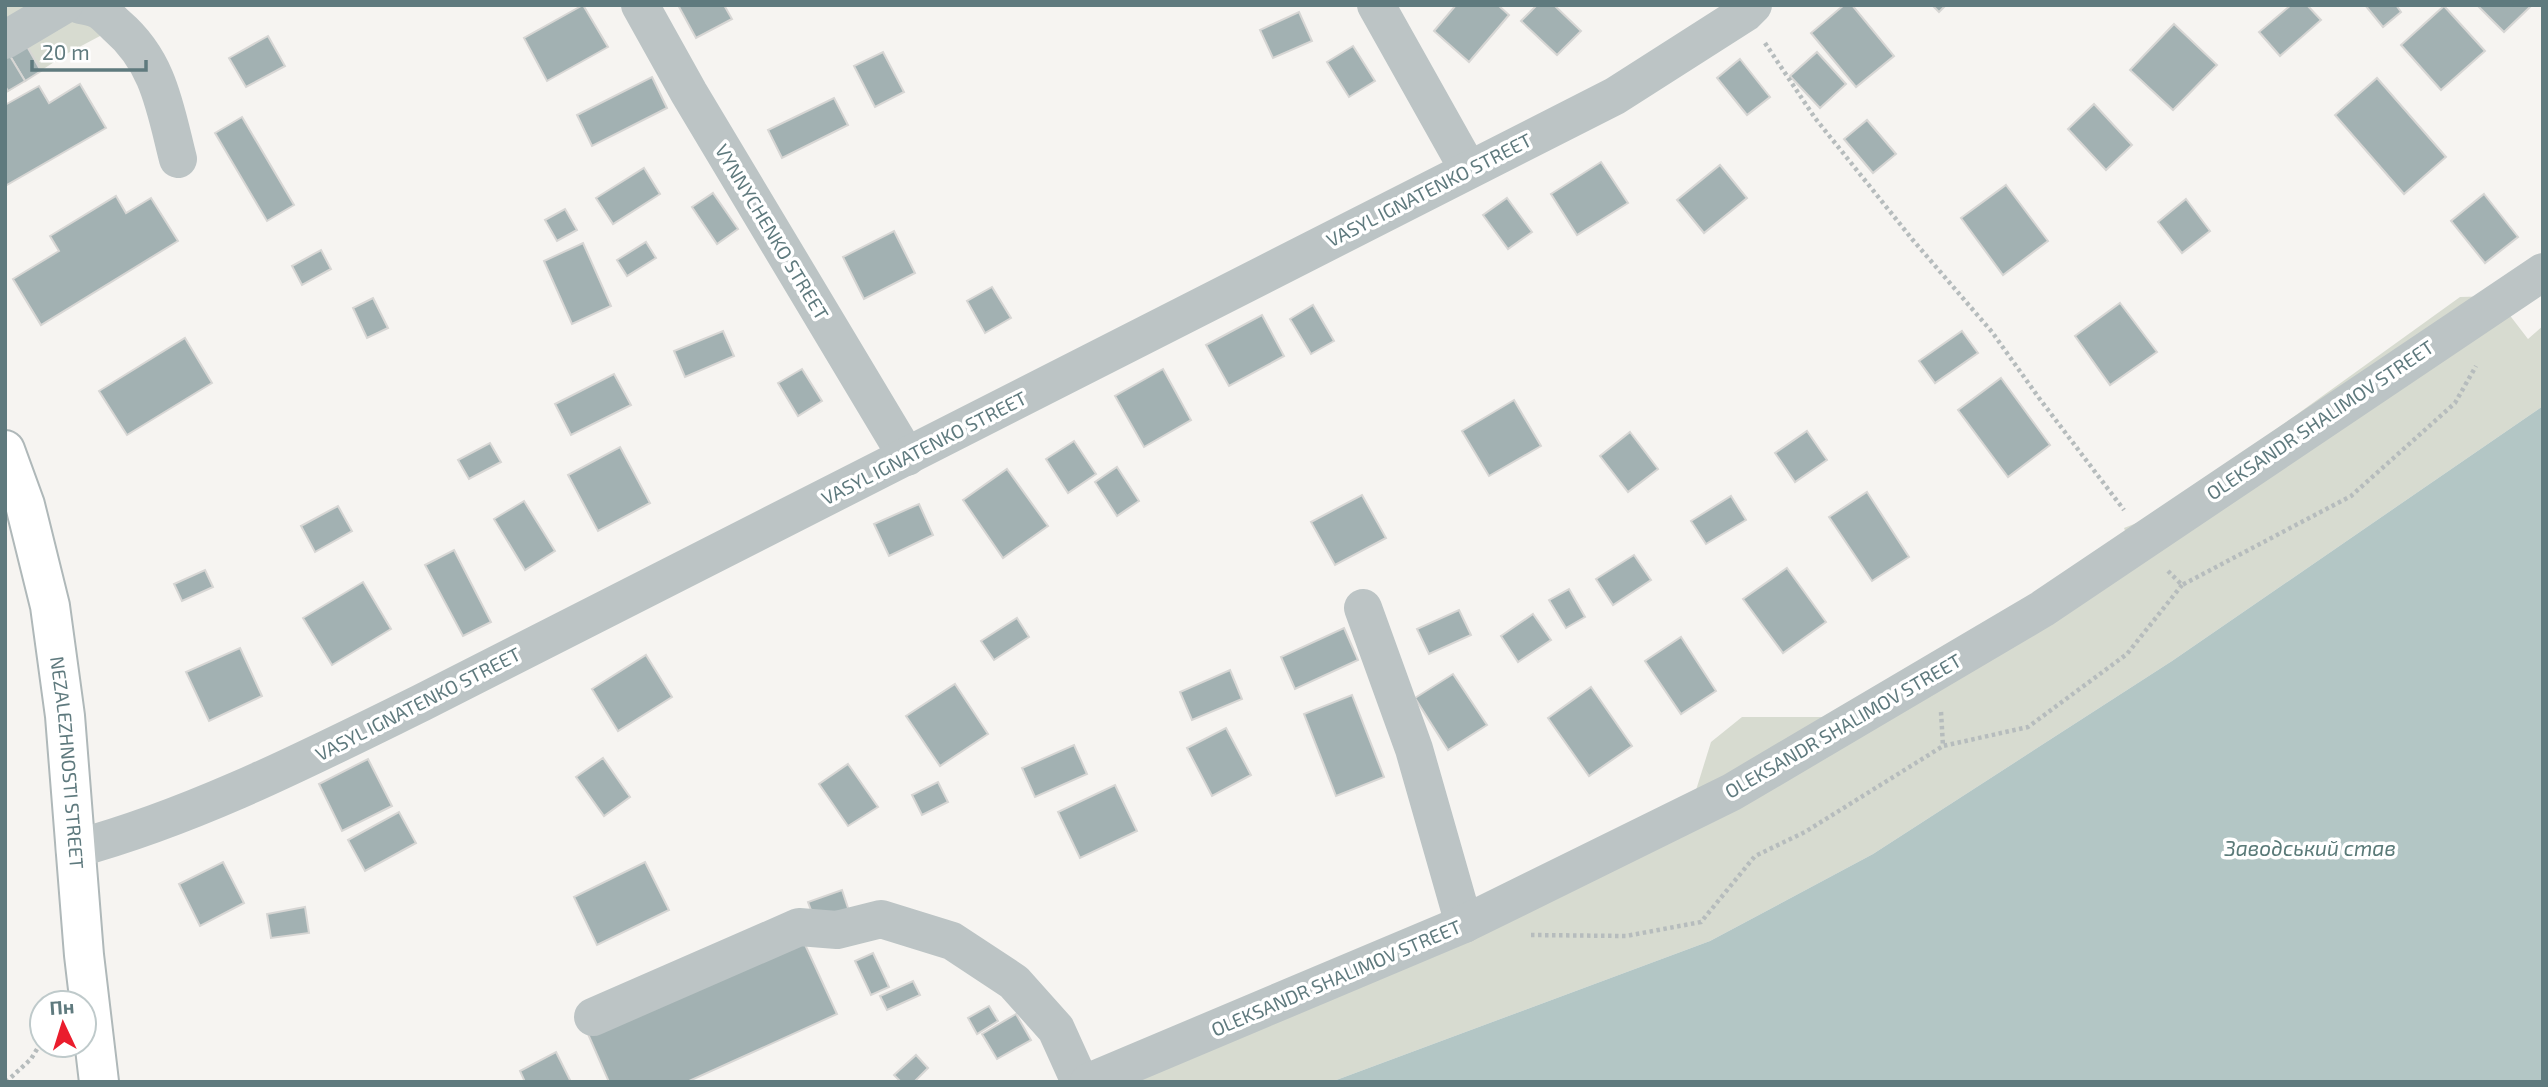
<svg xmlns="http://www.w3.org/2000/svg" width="2548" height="1087" font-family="'Exo 2',sans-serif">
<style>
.green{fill:#d7dbd0}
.water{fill:#b3c6c5}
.building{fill:#a2b1b2;stroke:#d7d6d4;stroke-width:2}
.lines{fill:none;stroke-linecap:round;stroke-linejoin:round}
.major-casing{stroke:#afb8b9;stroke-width:42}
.path{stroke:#b6bcbd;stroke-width:4.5;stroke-dasharray:3.5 3.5;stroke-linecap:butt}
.minor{stroke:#bcc4c5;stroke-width:38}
.major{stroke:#fff;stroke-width:38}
.labels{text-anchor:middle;stroke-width:7;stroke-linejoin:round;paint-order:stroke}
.street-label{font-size:19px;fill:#5f7a7e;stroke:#fff}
.water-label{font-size:21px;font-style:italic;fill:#5a7a78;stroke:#fff}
</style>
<rect width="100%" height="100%" fill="#f6f4f1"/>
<!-- green -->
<g class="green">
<path d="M5 5H118L121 13 100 36 68 53 5 94Z"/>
<path d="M2495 296 2528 339 2543 326V406L2172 661 1873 854 1710 941 1331 1082H1130L1692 803 1711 742 1742 717H1833L2135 557 2124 528 2157 515 2460 297Z"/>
</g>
<!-- water -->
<path class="water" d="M2543 406V1082H1331L1710 941 1873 854 2172 661Z"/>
<!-- building -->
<g class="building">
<path d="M583 5 608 47 547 81 524 38Z"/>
<path d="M678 5H724L732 19 696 38Z"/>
<path d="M1456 5H1498L1509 15 1469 62 1434 31Z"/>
<path d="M1537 5H1554L1581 31 1557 55 1521 21Z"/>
<path d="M1844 5H1852L1894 56 1856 87 1811 33Z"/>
<path d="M1932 5H1946L1939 12Z"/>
<path d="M2291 5H2307L2321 20 2280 56 2259 32Z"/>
<path d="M2365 5H2396L2401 12 2383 27Z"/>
<path d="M2477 5H2532L2504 32Z"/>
<path d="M2444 6 2485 51 2441 90 2401 45Z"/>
<path d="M1299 12 1312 41 1273 58 1260 30Z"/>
<path d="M2174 24 2217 65 2173 110 2130 70Z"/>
<path d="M268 36 285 66 246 87 229 58Z"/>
<path d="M24 41 41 71 25 81 7 51Z"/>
<path d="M1353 46 1375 81 1349 97 1327 62Z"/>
<path d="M7 51 25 81 8 91 5 86V52Z"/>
<path d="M883 52 904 92 875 107 854 66Z"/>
<path d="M1817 52 1846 84 1820 108 1790 76Z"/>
<path d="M1740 59 1770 97 1747 115 1717 78Z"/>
<path d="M652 77 667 108 592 146 577 115Z"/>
<path d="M2377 78 2446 157 2404 194 2335 115Z"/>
<path d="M80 84 106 128 5 186V105L39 86 49 103Z"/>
<path d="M834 98 848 125 782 158 768 130Z"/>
<path d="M2094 104 2132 145 2106 170 2068 129Z"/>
<path d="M242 117 294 205 267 221 215 133Z"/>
<path d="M1867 120 1896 154 1873 173 1844 139Z"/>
<path d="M1601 162 1628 203 1577 235 1551 194Z"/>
<path d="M1720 165 1747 198 1704 233 1677 200Z"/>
<path d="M644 168 660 194 613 224 596 198Z"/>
<path d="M2006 185 2048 241 2003 275 1961 218Z"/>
<path d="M713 193 738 229 717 244 692 207Z"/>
<path d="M2484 194 2518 237 2485 263 2451 221Z"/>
<path d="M116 196 126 213 151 198 178 241 41 325 13 279 59 251 50 236Z"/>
<path d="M1507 198 1532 232 1508 249 1483 215Z"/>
<path d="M2186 199 2210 231 2182 253 2158 222Z"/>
<path d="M565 209 577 230 557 241 545 220Z"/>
<path d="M894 231 915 273 864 299 843 257Z"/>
<path d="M646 242 656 258 627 276 617 260Z"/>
<path d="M583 243 611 306 572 324 544 261Z"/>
<path d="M321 250 331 269 302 285 292 266Z"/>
<path d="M992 287 1011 318 985 333 967 301Z"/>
<path d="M373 298 388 328 367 338 353 308Z"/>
<path d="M2120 303 2157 352 2110 385 2075 336Z"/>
<path d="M1313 305 1334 341 1311 354 1290 319Z"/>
<path d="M1262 315 1284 356 1229 386 1206 345Z"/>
<path d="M723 331 734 356 685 377 674 351Z"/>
<path d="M1962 331 1978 353 1935 383 1919 361Z"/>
<path d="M185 338 212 383 127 435 99 391Z"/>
<path d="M802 369 822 401 798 416 778 383Z"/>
<path d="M1163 369 1191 420 1144 447 1115 396Z"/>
<path d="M614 374 631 405 571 435 555 404Z"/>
<path d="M2001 378 2050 445 2008 477 1958 410Z"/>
<path d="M1514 400 1541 446 1489 476 1462 431Z"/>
<path d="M1807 431 1827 460 1795 482 1775 453Z"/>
<path d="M1630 432 1658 469 1628 492 1600 456Z"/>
<path d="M1074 441 1096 474 1068 493 1046 459Z"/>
<path d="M490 443 501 462 469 479 458 460Z"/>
<path d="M620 447 650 503 598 531 568 475Z"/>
<path d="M1117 467 1139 501 1117 516 1095 482Z"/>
<path d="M1007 469 1048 526 1003 558 963 500Z"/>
<path d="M1867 492 1909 557 1872 581 1829 517Z"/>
<path d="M1362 495 1386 538 1335 565 1311 522Z"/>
<path d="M1731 496 1746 520 1706 544 1691 521Z"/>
<path d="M524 501 555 551 525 570 494 519Z"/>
<path d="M919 504 933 535 889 556 874 524Z"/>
<path d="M338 506 352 531 315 552 301 526Z"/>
<path d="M454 550 491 622 463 636 425 565Z"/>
<path d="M1634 555 1651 580 1613 605 1596 579Z"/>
<path d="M1787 568 1826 622 1783 653 1743 599Z"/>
<path d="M205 570 213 587 182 601 174 584Z"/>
<path d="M363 582 391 629 332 665 303 618Z"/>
<path d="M1569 589 1585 617 1566 628 1549 600Z"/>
<path d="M1459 610 1471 635 1429 654 1417 629Z"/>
<path d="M1533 614 1551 640 1518 662 1501 636Z"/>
<path d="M1017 618 1029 637 994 660 981 641Z"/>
<path d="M1344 628 1358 660 1295 689 1281 657Z"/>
<path d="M1681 637 1716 691 1681 714 1645 661Z"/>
<path d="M240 648 262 696 209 721 186 672Z"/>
<path d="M646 655 672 697 618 731 592 689Z"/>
<path d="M1230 670 1242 699 1192 720 1180 692Z"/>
<path d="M1453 674 1487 725 1448 750 1415 698Z"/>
<path d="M955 684 988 734 940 766 906 716Z"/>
<path d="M1591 687 1632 746 1589 776 1548 718Z"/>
<path d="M1352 695 1384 777 1336 796 1304 714Z"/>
<path d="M1226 728 1251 775 1212 796 1187 748Z"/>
<path d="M1074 745 1087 774 1035 797 1022 768Z"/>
<path d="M603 758 630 797 604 816 576 777Z"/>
<path d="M368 759 392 806 342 831 319 784Z"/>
<path d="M848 764 878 807 848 826 819 784Z"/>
<path d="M938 782 948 802 922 815 912 795Z"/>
<path d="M1115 785 1137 831 1080 858 1058 812Z"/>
<path d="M399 812 416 843 365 871 348 840Z"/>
<path d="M223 862 244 903 200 926 179 884Z"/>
<path d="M645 862 669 910 597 945 574 897Z"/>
<path d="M842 890 850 914 817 926 808 902Z"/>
<path d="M305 907 309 933 271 938 267 914Z"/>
<path d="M802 938 837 1014 687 1082H609L588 1034Z"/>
<path d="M873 953 889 987 871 995 855 961Z"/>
<path d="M913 981 920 995 887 1010 880 996Z"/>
<path d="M989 1006 998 1021 977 1034 968 1018Z"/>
<path d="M1016 1014 1031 1040 997 1059 982 1034Z"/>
<path d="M556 1052 571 1082H525L520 1071Z"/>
<path d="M916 1055 928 1068 914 1082H901L894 1075Z"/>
</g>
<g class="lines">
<!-- major casing -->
<g class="major-casing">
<g id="major">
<path id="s1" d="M5 450 25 505 50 606 65 716 84 955 99 1082"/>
</g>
</g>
<!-- path -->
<g class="path">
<path d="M1765 43 1815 118 1912 239 1992 332 2039 398 2124 510"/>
<path d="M2168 571 2182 585 2351 496 2455 403 2476 366"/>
<path d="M1941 712 1943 746 2028 727 2127 654 2182 585"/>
<path d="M1531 935 1626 936 1701 922 1755 856 1805 832 1943 746"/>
<path d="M6 1082 31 1059 42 1041"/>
</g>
<!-- minor -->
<g class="minor">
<path d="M80 5C101 8 102 12 117 26 159 62 165 108 178 159"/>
<path d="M640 5 689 93 907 457"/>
<path d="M1376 5 1468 169"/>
<path d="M5 40 64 5"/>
<path d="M1363 608 1414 749 1464 924"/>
<path d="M75 849C196 816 309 758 421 703L1615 96 1745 13 1753 5"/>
<path d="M593 1017 799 927 837 930 881 919 952 941 1014 982 1056 1029 1080 1082"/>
<path d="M1089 1082 1464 924 1732 792 2042 609 2543 272"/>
</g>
<!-- major -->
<use href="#major" class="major"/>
</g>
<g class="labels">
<!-- street labels -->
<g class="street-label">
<text transform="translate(1429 190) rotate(-27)" y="7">VASYL IGNATENKO STREET</text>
<text transform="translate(772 232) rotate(59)" y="7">VYNNYCHENKO STREET</text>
<text transform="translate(2320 420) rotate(-34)" y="7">OLEKSANDR SHALIMOV STREET</text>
<text transform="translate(924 448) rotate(-27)" y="7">VASYL IGNATENKO STREET</text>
<text transform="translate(418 704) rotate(-27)" y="7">VASYL IGNATENKO STREET</text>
<text transform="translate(1843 726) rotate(-30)" y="7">OLEKSANDR SHALIMOV STREET</text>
<text dy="7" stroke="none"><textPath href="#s1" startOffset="320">NEZALEZHNOSTI STREET</textPath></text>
<text transform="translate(1336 978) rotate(-23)" y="7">OLEKSANDR SHALIMOV STREET</text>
</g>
<!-- water labels -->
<g class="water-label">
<text x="2310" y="856">Заводський став</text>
</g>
</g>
<!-- border -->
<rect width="2548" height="1087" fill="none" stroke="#5f7a7e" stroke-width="14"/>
<!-- north arrow -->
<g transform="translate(63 1024) rotate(356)"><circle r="33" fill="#ffffff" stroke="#bfcacb" stroke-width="2"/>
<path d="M0-5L12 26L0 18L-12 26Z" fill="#ea1d2d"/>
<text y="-10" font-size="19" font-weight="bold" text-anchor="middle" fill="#5f7a7e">Пн</text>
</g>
<!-- scale -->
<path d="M32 60v10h114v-10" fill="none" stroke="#5f7a7e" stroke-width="3.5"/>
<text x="42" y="60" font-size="21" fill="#5f7a7e" stroke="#ffffff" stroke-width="5" paint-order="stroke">20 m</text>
</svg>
